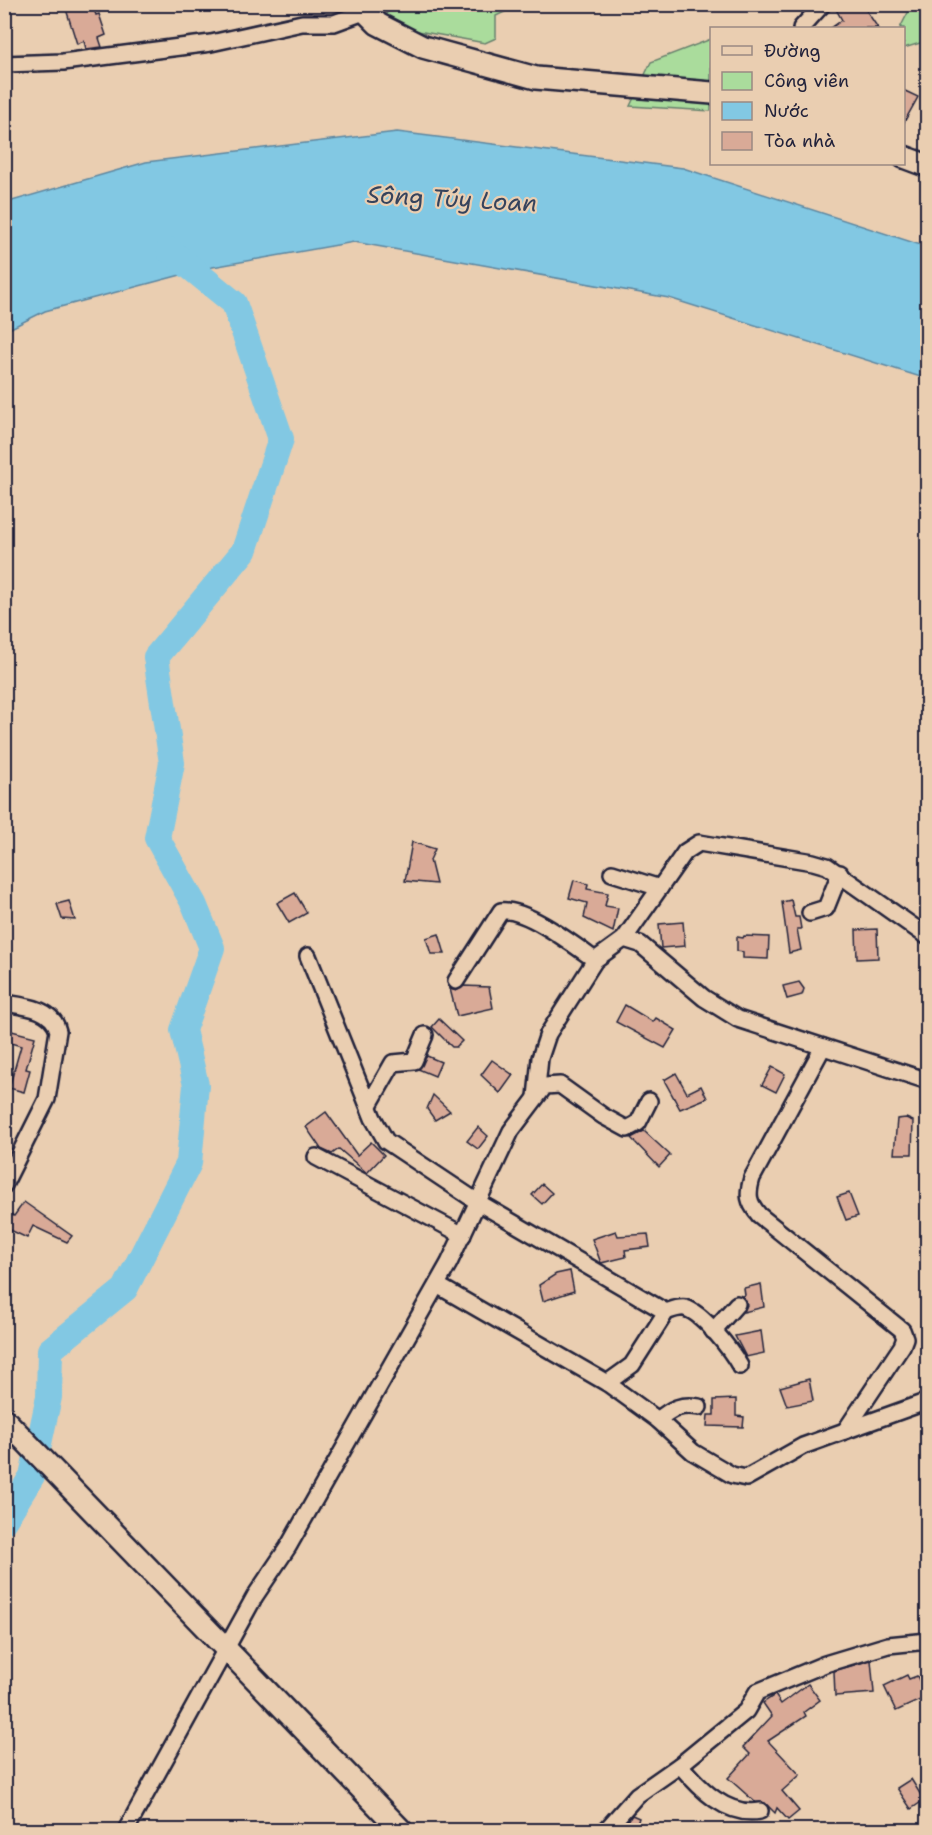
<svg xmlns="http://www.w3.org/2000/svg" width="932" height="1835" font-family="'Shantell Sans',sans-serif">
<style>
.green{fill:#aadc9c;stroke:#667f6c;stroke-width:1.5}
.water{fill:#82c8e3;stroke:#5c86a0;stroke-width:1.5}
.lines{fill:none;stroke-linecap:round;stroke-linejoin:round}
.river{stroke:#82c8e3;stroke-width:26}
.building{fill:#d9aa97;stroke:#22223b;stroke-width:1.5}
.street-casing{stroke:#22223b;stroke-width:20}
.secondary-casing{stroke:#22223b;stroke-width:26}
.street{stroke:#eaceb1;stroke-width:15}
.secondary{stroke:#eaceb1;stroke-width:21}
.labels{text-anchor:middle;stroke-width:4.5;stroke-linejoin:round;paint-order:stroke}
.water-label{font-size:24px;font-style:italic;fill:#35435d;stroke:#eaceb1}
</style>
<rect width="100%" height="100%" fill="#eaceb1"/>
<filter id="ink" filterUnits="userSpaceOnUse"><feTurbulence type="fractalNoise" baseFrequency=".0167" numOctaves="2"/><feDisplacementMap in="SourceGraphic" scale="12" xChannelSelector="R" yChannelSelector="G"/><feConvolveMatrix kernelMatrix="1 2 1 2 8 2 1 2 1" color-interpolation-filters="sRGB"/></filter>
<g filter="url(#ink)">
<!-- green -->
<g class="green">
<path d="M511 4 513 8 496 16V38L485 43 412 30 387 19 386 5Z"/>
<path d="M912 5H927V41L904 48V28H900Z"/>
<path d="M711 39V111L630 106 651 62Z"/>
</g>
<!-- water -->
<path class="water" d="M397 132 683 168 927 247V379L669 298 354 242 207 268 45 311 5 331V203L146 162Z"/>
<g class="lines">
<!-- river -->
<path class="river" d="M4 1521 32 1476 49 1397 50 1350 125 1289 189 1163 196 1085 183 1030 212 948 194 904 157 838 172 763 156 657 244 551 281 439 234 303 169 250"/>
</g>
<!-- building -->
<g class="building">
<path d="M79 4H92L96 15 99 14 106 35 99 38 102 47 86 49 84 41 77 44 66 9Z"/>
<path d="M833 4H862L878 28H831L842 20Z"/>
<path d="M903 90 918 97 903 124Z"/>
<path d="M412 842 435 849 430 860 436 884 405 881Z"/>
<path d="M574 880 588 884 587 889 608 893 605 906 618 908 613 932 584 918 587 903 569 898Z"/>
<path d="M295 893 307 913 289 923 277 903Z"/>
<path d="M791 900 795 917H799L801 929H797L801 950 789 953 782 902Z"/>
<path d="M69 901 75 920 62 919 57 904Z"/>
<path d="M683 922 685 946 661 948 659 924Z"/>
<path d="M877 929 878 958 857 959 856 930Z"/>
<path d="M439 934 445 954H431L426 938Z"/>
<path d="M744 936 769 937 768 959 743 958V952L737 951V937L743 938Z"/>
<path d="M799 982 804 989 802 995 787 999 783 986Z"/>
<path d="M464 986 489 987 493 1008 457 1016 450 989 456 991Z"/>
<path d="M625 1005 653 1022 656 1018 676 1030 665 1048 616 1022Z"/>
<path d="M439 1019 462 1041 456 1047H452L432 1027Z"/>
<path d="M4 1029 35 1037 26 1069 30 1070 24 1092 9 1088 21 1046 4 1041Z"/>
<path d="M427 1056 441 1062 435 1076 418 1069Z"/>
<path d="M492 1060 513 1075 500 1093 481 1075Z"/>
<path d="M772 1067 785 1074 776 1092 762 1085Z"/>
<path d="M676 1073 687 1093 701 1086 707 1098 680 1109 664 1080Z"/>
<path d="M433 1095 450 1111 435 1120 427 1109Z"/>
<path d="M326 1112 357 1155 371 1142 384 1155 367 1173 339 1149 332 1154 321 1149 306 1127Z"/>
<path d="M906 1118 913 1121 912 1154H894L897 1119Z"/>
<path d="M478 1127 488 1136 478 1149 467 1141Z"/>
<path d="M644 1131 670 1155 659 1167 631 1138Z"/>
<path d="M542 1184 552 1193 542 1204 532 1195Z"/>
<path d="M849 1193 858 1216 846 1220 837 1197Z"/>
<path d="M24 1202 72 1236 67 1242 33 1226 27 1238 4 1227V1211L14 1216Z"/>
<path d="M616 1231 618 1236 648 1234 650 1247 625 1250 626 1257 601 1263 592 1239Z"/>
<path d="M570 1271 574 1291 543 1301 539 1285 556 1274Z"/>
<path d="M761 1284 764 1307 744 1312 747 1305 742 1296 745 1295 744 1288Z"/>
<path d="M761 1331 764 1353 746 1357 735 1336Z"/>
<path d="M809 1379 813 1401 787 1406 780 1387Z"/>
<path d="M736 1399V1416L744 1417 743 1427 707 1426 708 1415H714V1400Z"/>
<path d="M871 1660 874 1693 835 1696 834 1671Z"/>
<path d="M907 1675 909 1679 917 1676 927 1697 896 1711 884 1686Z"/>
<path d="M808 1684 820 1700 804 1712 806 1716 768 1741 800 1775 782 1791 799 1811 788 1820 777 1808 775 1813 765 1803 755 1802 728 1778 750 1754 743 1747 772 1716 763 1703 775 1695 781 1704Z"/>
<path d="M911 1779 924 1800 911 1809 897 1788Z"/>
<path d="M632 1815 639 1818 635 1830H622Z"/>
</g>
<g class="lines">
<!-- street casing -->
<g class="street-casing">
<g id="street">
<path d="M801 28 823 4"/>
<path d="M4 64 63 62 211 43 302 23H334L364 12"/>
<path d="M612 873 660 888"/>
<path d="M810 913 826 908 840 873"/>
<path d="M624 939 685 852 699 843 813 862 827 866 928 937"/>
<path d="M308 956 373 1118 386 1141 476 1201 666 1312"/>
<path d="M456 981 501 911C526 908 574 945 595 960"/>
<path d="M4 1003C24 1006 53 1008 58 1031L47 1099 4 1185"/>
<path d="M823 1047 752 1178C747 1195 748 1202 759 1215L902 1330 905 1338 902 1346 845 1431"/>
<path d="M536 1097 540 1058 548 1034 595 960 624 939 640 944 704 998 738 1019 928 1081"/>
<path d="M369 1105 393 1063 414 1061 425 1035"/>
<path d="M316 1157 463 1235"/>
<path d="M437 1285 607 1383 658 1420 693 1452 732 1475 746 1478 803 1446 928 1401"/>
<path d="M713 1331 737 1304"/>
<path d="M607 1383 632 1365 666 1312C672 1310 678 1307 685 1308 703 1313 731 1350 740 1366"/>
<path d="M658 1420C672 1408 681 1404 699 1407"/>
<path d="M680 1765C700 1789 727 1817 760 1811"/>
<path d="M126 1830 255 1596 288 1547 449 1263 511 1131 545 1086 560 1085 603 1116 627 1129 638 1123 649 1101"/>
<path d="M606 1830 637 1795 680 1765 746 1711 757 1692 825 1664 888 1645 928 1641"/>
</g>
</g>
<!-- secondary casing -->
<g class="secondary-casing">
<g id="secondary">
<path d="M358 4 378 24 423 47 536 78 712 93"/>
<path d="M904 157 928 166"/>
<path d="M4 1419 401 1830"/>
</g>
</g>
<!-- street -->
<use href="#street" class="street"/>
<!-- secondary -->
<use href="#secondary" class="secondary"/>
</g>
</g>
<g class="labels">
<!-- water labels -->
<g class="water-label">
<text transform="translate(452 199) rotate(3)" y="8">Sông Túy Loan</text>
</g>
</g>
<!-- margin -->
<rect width="932" height="1835" fill="none" stroke="#eaceb1" stroke-width="24"/>
<rect x="12" y="12" width="908" height="1811" fill="none" stroke="#22223b" stroke-width="2" filter="url(#ink)"/>
<!-- legend -->
<rect x="710" y="27" width="195" height="138" fill="#eaceb1" stroke="#9a8982" stroke-width="1.5"/>
<rect x="722" y="46" width="30" height="9" fill="#eaceb1" stroke="#9a8982" stroke-width="1.5"/>
<text x="764" y="57" font-size="18" fill="#22223b">Đường</text>
<rect x="722" y="72" width="30" height="18" fill="#aadc9c" stroke="#9a8982" stroke-width="1.5"/>
<text x="764" y="87" font-size="18" fill="#22223b">Công viên</text>
<rect x="722" y="102" width="30" height="18" fill="#82c8e3" stroke="#9a8982" stroke-width="1.5"/>
<text x="764" y="117" font-size="18" fill="#22223b">Nước</text>
<rect x="722" y="132" width="30" height="18" fill="#d9aa97" stroke="#9a8982" stroke-width="1.5"/>
<text x="764" y="147" font-size="18" fill="#22223b">Tòa nhà</text>
</svg>
